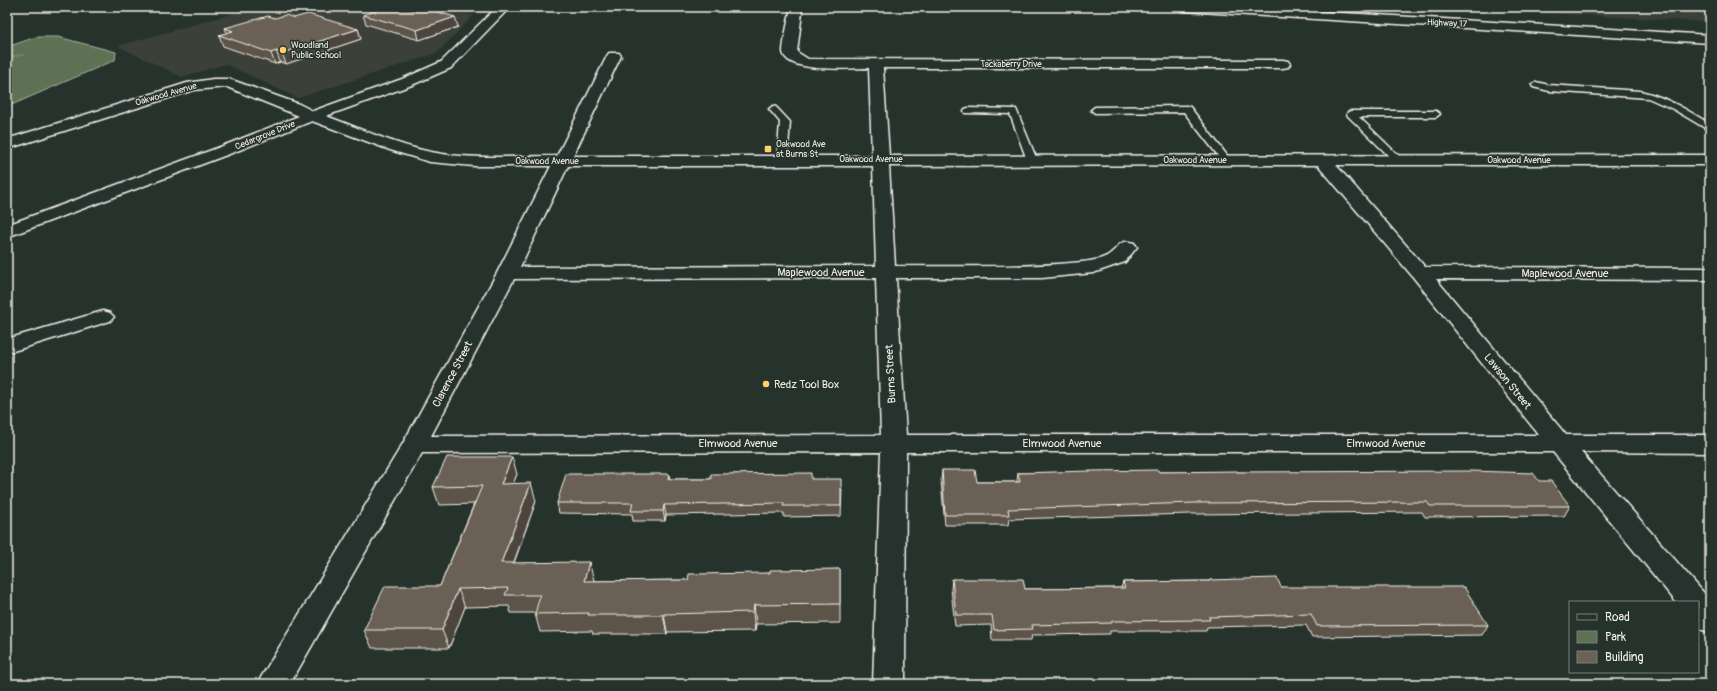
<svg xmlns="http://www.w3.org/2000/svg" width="1717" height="691" font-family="Pangolin,sans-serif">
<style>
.built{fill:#3b4139}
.green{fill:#5e7154;stroke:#a9b19e}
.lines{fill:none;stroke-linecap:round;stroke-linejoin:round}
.lane-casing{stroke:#f4f1e8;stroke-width:3}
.street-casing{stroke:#f4f1e8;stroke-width:3}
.highway-casing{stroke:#f4f1e8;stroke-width:3}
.path{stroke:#f4f1e8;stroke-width:1.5;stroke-dasharray:0.5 2;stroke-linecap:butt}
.lane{fill:#26332d;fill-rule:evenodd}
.street{fill:#26332d;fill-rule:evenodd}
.highway{fill:#26332d;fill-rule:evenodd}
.wall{fill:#5c5349;stroke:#f4f1e8}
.shaded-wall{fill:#4b443c;stroke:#f4f1e8}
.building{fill:#6b6155;stroke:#f4f1e8}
.poi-dot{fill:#ffd166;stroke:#26332d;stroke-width:1.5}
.labels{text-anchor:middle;stroke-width:3;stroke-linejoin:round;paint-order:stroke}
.far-street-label{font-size:9px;fill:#f4f1e8;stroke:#26332d}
.far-poi-label{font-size:9px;fill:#f4f1e8;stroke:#26332d;text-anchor:start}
.street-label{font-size:11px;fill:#f4f1e8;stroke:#26332d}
.poi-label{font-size:11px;fill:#f4f1e8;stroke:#26332d;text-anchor:start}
</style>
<rect width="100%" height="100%" fill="#26332d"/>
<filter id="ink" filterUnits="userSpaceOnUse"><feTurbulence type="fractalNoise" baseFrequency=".025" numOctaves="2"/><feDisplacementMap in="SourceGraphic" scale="8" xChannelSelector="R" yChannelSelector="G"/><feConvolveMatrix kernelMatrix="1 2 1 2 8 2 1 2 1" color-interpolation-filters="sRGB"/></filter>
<g filter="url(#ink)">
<!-- built -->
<g class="built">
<path d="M256 7H361L474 15 437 53 298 98 225 64 182 77 118 46Z"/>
<path d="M1439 7H1710V22Z"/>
</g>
<!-- green -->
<path class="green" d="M36 37H58L116 52 115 60 7 107V47Z"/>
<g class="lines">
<!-- lane casing -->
<g class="lane-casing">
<g id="lane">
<path d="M1536 82 1549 85 1640 91C1667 97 1687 110 1710 124V131L1673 109 1648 98 1549 91 1533 87 1532 85Z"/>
<path d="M773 106 776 107 790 122 787 160 782 163 777 160 780 122 769 109Z"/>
<path d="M1187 106 1190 107 1229 158 1231 160 1229 162H1223L1184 112 1095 113 1091 110 1095 107Z"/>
<path d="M968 108 1016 109 1037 160 1035 162H1029L1027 160 1010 114 965 113 964 111 965 109Z"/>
<path d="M1351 111H1436L1440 114 1436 117H1359L1401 158 1403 160 1398 163 1395 162 1348 116 1347 114 1348 112Z"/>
</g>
</g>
<!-- street casing -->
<g class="street-casing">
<g id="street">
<path d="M497 7H510L451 68 412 85 326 116C360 128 395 145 431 152 468 160 518 156 557 156L607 56 609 53H619L621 56 573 156H872L869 68C853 68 786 74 783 52 783 43 788 22 790 12L787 7H799L802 12 797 52 808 59 1283 60 1288 61 1290 64 1288 67 1283 68H883L889 156 1710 155V165H1336L1425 267 1710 268V280L1436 279 1566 435H1710V453L1581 452 1710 600V633L1698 628V602H1676L1553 452H906L905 684H873L881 452 422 453 290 684H257L402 445 497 273 551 166H474L430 162 390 150 312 121 232 153 7 237V225L220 147 299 116 227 87 194 90 7 149V139L187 83 213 79H229L299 104 313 111 402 79 441 62ZM1318 165 1413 277 1539 435H906L896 278H1042L1093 273 1125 262 1137 247 1134 243C1118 239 1121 246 1111 253 1105 259 1091 261 1082 262 1020 268 958 266 895 266L889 166ZM568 166H873L876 266 520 267ZM876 278 881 435 431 436 514 279Z"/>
<path d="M103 311 110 313 114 317 110 321 7 353V339Z"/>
</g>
</g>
<!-- highway casing -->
<g class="highway-casing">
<path id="highway" d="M1178 7H1243L1710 35V43L1184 11 1180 10Z"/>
</g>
<!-- path -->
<path class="path" d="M7 57 23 55"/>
<!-- lane -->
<use href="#lane" class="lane"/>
<!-- street -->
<use href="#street" class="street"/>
<!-- highway -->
<use href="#highway" class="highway"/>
</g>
<!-- wall -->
<g class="wall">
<path d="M363 15 458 27 419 40 366 24Z"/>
<path d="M294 18 358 29 361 39 286 64 280 62 275 64 223 46 219 35 227 33 225 28Z"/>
<path d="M942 470 977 482H1017L1018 473 1159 472H1237L1539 481 1570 506 1564 516 1425 517 1422 512 1191 514 1009 519 1008 525H945L941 481Z"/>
<path d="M517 474 513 484 536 501 514 563 594 580V581L688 580 770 573 840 569V623L756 624 755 631 667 632V634H593L592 631 540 632 535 614V613H511L509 606 465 607 449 648H372L364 630 440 586 474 504 439 505 433 487Z"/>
<path d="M669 474 670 479H812L842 489 841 516 784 517V513L666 515 665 521H633L632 514 559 513 557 503Z"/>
<path d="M952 579 1025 589 1121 588 1123 582 1209 581 1210 580 1281 587 1488 625 1482 635 1312 637 1306 625 1207 627 1206 631H1110V634L1032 635 1031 640H992L991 625 955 626 951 589Z"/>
</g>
<!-- shaded-wall -->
<g class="shaded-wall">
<path d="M455 17 458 27 419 40 417 30Z"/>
<path d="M358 29 361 39 286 64 282 53Z"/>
<path d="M276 51 280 62 275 64 271 53Z"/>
<path d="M512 457 517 474 506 502 501 484Z"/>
<path d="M531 483 536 501 507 581 501 563Z"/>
<path d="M664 505 666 515 665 521 663 511Z"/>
<path d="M589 562 594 580 589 599 584 581Z"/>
<path d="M458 589 465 607 449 648 442 630Z"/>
<path d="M754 605 756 624 755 631 753 612Z"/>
<path d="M664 614 667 632V634L663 615Z"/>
</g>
<!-- building -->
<g class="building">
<path d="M387 7H403L413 10 421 7 455 17 417 30 363 15Z"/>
<path d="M308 14 358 29 282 53 276 51 271 53 219 35 233 31 225 28 268 16 275 18 286 15 294 18Z"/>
<path d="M447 457H512L501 484 531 483 501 563 589 562 584 581 688 580 689 574 770 573V570L840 569V604L754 605 753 612 664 614 663 615H588L589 613 535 614 540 595H505L508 588 458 589 442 630H364L385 586H440L482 486 433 487Z"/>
<path d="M942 470H975L977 482H1020L1018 473 1091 471 1158 470 1159 472 1237 471V472L1471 471 1533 473 1539 481H1551L1570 506H1430L1427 502 1195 503 1008 509 1009 515H945Z"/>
<path d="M811 473V479H841V506H783L784 503 664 505 663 511H631L633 503H557L566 474H669L668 479H711V474Z"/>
<path d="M1277 578 1281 587H1464L1488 625 1317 626 1311 614 1209 617 1210 620 1112 621V623L1032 625 1033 629 994 630 992 615H956L952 579H1023L1025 589 1125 588 1123 582 1210 581V580Z"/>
</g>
</g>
<!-- markers -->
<g class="poi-dot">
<circle cx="283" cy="50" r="4"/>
<rect x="764" y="145" width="8" height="8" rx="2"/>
<circle cx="766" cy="384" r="4"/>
</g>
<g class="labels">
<!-- far-street labels -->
<g class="far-street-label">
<text transform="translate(1447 23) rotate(3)" y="3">Highway 17</text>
<text x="1011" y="67">Tackaberry Drive</text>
<text transform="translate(166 94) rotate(-16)" y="3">Oakwood Avenue</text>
<text transform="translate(265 135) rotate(-22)" y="3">Cedargrove Drive</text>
<text x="871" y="162">Oakwood Avenue</text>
<text x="1195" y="163">Oakwood Avenue</text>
<text x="1519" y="163">Oakwood Avenue</text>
<text x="547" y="164">Oakwood Avenue</text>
</g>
<!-- far-poi labels -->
<g class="far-poi-label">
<text x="291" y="48">Woodland<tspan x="291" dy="10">Public School</tspan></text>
<text x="776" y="147">Oakwood Ave<tspan x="776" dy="10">at Burns St</tspan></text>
</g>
<!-- street labels -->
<g class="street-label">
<text x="821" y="276">Maplewood Avenue</text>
<text x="1565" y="277">Maplewood Avenue</text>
<text transform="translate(452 374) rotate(-62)" y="4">Clarence Street</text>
<text transform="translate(890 374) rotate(-93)" y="4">Burns Street</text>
<text transform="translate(1508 381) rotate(51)" y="4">Lawson Street</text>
<text x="738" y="447">Elmwood Avenue</text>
<text x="1062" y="447">Elmwood Avenue</text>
<text x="1386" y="447">Elmwood Avenue</text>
</g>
<!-- poi labels -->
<g class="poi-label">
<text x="774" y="388">Redz Tool Box</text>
</g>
</g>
<!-- margin -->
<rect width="1717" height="691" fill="none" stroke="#26332d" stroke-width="24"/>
<rect x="12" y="12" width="1693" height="667" fill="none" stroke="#f4f1e8" stroke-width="1.5" filter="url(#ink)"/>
<!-- legend -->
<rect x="1569" y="601" width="130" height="72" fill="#26332d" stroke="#787f78"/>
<rect x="1577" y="614" width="20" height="6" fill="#26332d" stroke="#787f78"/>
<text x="1605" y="621" font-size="12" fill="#f4f1e8">Road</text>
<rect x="1577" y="631" width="20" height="12" fill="#5e7154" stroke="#787f78"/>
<text x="1605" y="641" font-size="12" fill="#f4f1e8">Park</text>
<rect x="1577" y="651" width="20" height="12" fill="#6b6155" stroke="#787f78"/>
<text x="1605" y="661" font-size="12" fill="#f4f1e8">Building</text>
</svg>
